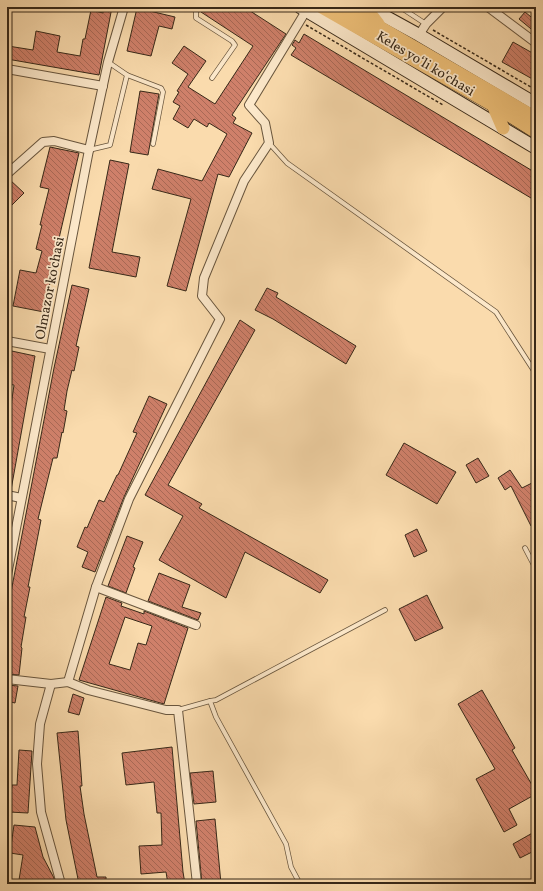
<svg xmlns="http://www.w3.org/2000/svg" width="543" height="891" font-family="Vollkorn,serif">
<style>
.building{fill:url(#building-back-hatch);stroke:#372818;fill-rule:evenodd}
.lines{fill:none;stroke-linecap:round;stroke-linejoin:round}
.lane-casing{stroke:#68553d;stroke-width:5.5}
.street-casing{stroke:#68553d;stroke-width:10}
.secondary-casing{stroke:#372818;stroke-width:14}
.primary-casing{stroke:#372818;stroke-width:14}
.path{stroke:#372818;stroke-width:1.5;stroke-dasharray:3 2;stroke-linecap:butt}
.lane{stroke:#fce8ca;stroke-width:4}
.street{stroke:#fce8ca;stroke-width:8}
.secondary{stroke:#fce8ca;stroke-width:12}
.primary{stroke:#edbe76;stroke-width:13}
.labels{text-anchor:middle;stroke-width:3.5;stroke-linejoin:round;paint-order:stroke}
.street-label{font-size:14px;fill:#372818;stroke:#fce8ca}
</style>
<defs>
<pattern id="building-back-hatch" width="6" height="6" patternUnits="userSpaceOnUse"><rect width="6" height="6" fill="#cf806a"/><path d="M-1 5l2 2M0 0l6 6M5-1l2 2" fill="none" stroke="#a96956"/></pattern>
</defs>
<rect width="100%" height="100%" fill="#fadbad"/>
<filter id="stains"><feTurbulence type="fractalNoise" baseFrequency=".005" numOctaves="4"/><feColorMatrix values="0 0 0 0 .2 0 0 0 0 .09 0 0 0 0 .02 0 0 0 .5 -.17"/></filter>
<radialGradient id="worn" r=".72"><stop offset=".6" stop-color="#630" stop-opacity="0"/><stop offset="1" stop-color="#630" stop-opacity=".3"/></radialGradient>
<!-- building -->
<g class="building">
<path d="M103 7H112L99 75 7 59 8 46 33 50 36 31 60 36 57 52 80 56 83 39H85L91 10 103 13Z"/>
<path d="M203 7H244L286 34 232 115 236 118 233 123 252 133 229 177 218 174 186 291 167 286 191 199 152 189 158 169 202 181 227 134 209 123 207 127 194 119 188 128 173 119 180 106 173 102 179 92 177 91 188 74 172 63 184 46 206 61 188 87 215 104 253 46 201 12Z"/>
<path d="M137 8 175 17 172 29 159 26 151 56 127 51Z"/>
<path d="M525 12 536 21V33L519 19Z"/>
<path d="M304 34 536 173V201L291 55 296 48 292 45 295 40 299 43Z"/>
<path d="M513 42 536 55V81L502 62Z"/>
<path d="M140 91 159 94 148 155 130 152Z"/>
<path d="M50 147 79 153 60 234 44 312 13 306 20 270 36 273 42 251 36 249 42 225H40L49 189 40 187Z"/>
<path d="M110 160 129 164 112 252 140 257 136 277 89 268Z"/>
<path d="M7 179H9L24 193 7 210Z"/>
<path d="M72 285 89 289 76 346 79 347 74 371 72 370 67 391 64 410 67 411 63 433 62 432 57 458H53L38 519 41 520 28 587H30L24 617H26L21 647 22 648 19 675 7 674V613L54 368Z"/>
<path d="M267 288 278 293 276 297 356 346 346 364 273 319 255 310Z"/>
<path d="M240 320 255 330 168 485 202 504 199 508 328 580 320 593 245 552 226 598 159 560 183 516 145 495Z"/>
<path d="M7 350 35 356 11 490H7V434L14 385 7 384Z"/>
<path d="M149 396 167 404 124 497 95 572 82 567 88 552 77 547 85 527 87 528 99 500 104 502 117 475H118L137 433 133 432Z"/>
<path d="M404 443 456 472 437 504 386 475Z"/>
<path d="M478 458 489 476 476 483 466 465Z"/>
<path d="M510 470 522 488 536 481V499L532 501 536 508V523L531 526 511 486 505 490 498 478Z"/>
<path d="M417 529 427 551 414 557 405 535Z"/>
<path d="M127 536 143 542 133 567 135 568 126 593 108 586Z"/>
<path d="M159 573 190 585 182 607 201 613 198 620 148 601Z"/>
<path d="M427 595 443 628 415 641 399 609Z"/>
<path d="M106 597 122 603 121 606 144 614V611L188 628 164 704 79 680ZM125 617 152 626 146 645 138 643 130 670 109 664Z"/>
<path d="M7 685 18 686 15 703 7 701Z"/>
<path d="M482 690 515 748 512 750 536 792V794L509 809 517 825 504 832 476 779 495 769 458 704Z"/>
<path d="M73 694 84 698 79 715 68 712Z"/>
<path d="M78 731 82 786H80L84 814 97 877H106V884H79L66 820 57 733Z"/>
<path d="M172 747 183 872 185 884H168L166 872 141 874 139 846 162 845 161 813H157L154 782 126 785 122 753Z"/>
<path d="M19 750 32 751 28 813 9 812 12 785H17Z"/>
<path d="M213 771 216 802 194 804 190 773Z"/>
<path d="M215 819 221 884H202L196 821Z"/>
<path d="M14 825 35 827 43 857 54 878 55 884H21V880H19L23 855 10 853Z"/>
<path d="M536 831V850L520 858 513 844Z"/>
</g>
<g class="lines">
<!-- lane casing -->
<g class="lane-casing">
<g id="lane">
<path d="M200 7 196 12V18L232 41 235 45 212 78"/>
<path d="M400 7 426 24"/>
<path d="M127 75 161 88 163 92 153 144"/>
<path d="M269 143 287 163 496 312 536 374"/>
<path d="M89 150 110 145 127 75 108 62"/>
<path d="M525 548 536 569"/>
<path d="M178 710 210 701"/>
<path d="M300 884 291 867 286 844 216 717 210 701 216 700 385 610"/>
</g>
</g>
<!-- street casing -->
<g class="street-casing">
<g id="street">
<path d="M488 7 536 43"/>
<path d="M419 35 426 24 443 7"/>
<path d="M7 69 103 86"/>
<path d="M7 174 43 142 54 141 89 150"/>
<path d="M7 341 50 349"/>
<path d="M7 495 21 498"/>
<path d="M7 575 89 150 108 62 124 7"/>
<path d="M96 587 196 625"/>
<path d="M7 679 51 684 68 682 88 690 166 710H178L197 884"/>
<path d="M68 682 96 587 129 499 220 319 202 296 204 278 244 181 269 143 265 123 249 105 306 11"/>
<path d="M51 684 40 724 37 764 41 812 61 884"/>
</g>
</g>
<!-- secondary casing -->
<g class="secondary-casing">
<g id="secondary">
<path d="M300 7 536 148"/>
<path d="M368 7 419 35 536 104"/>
</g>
</g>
<!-- primary casing -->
<g class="primary-casing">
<g id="primary">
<path d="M322 7 493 105 536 132"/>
<path d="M345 7 536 118"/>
<path d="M365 7 378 24"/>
<path d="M493 105 503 128"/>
</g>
</g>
<!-- path -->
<g class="path">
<path d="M283 7 291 12"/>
<path d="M306 25 443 105"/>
<path d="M433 30 536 90"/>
</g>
<!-- lane -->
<use href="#lane" class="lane"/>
<!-- street -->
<use href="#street" class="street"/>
<!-- secondary -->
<use href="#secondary" class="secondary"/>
<!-- primary -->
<use href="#primary" class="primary"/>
</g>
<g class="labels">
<!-- street labels -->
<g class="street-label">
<text transform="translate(426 63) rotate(31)" y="5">Keles yoʻli koʻchasi</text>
<text transform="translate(49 288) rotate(-79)" y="5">Olmazor ko'chasi</text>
</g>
</g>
<!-- margin -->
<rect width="543" height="891" fill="none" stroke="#fadbad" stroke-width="24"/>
<rect x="8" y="8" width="527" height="875" fill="none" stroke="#372818" stroke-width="2"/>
<rect x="12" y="12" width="519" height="867" fill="none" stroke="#372818"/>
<rect width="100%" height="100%" filter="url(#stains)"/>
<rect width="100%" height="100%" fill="url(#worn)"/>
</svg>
